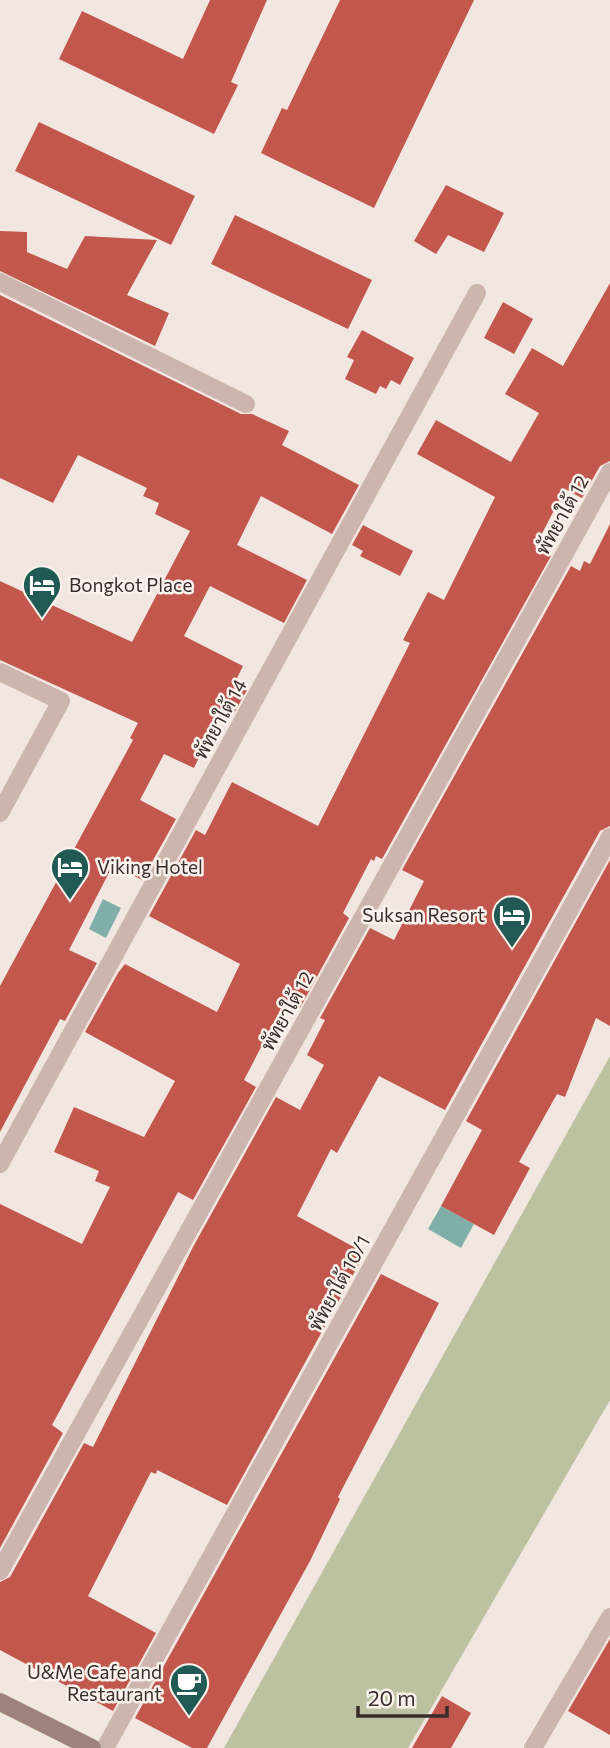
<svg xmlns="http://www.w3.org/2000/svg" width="610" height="1748" font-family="Commissioner,Sarabun,sans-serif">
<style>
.green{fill:#bcc1a0}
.water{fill:#80afa9}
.building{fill:#c2574e}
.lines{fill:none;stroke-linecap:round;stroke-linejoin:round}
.street{stroke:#cbb5ac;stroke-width:18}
.secondary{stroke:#9e847d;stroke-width:18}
.labels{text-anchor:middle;stroke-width:5;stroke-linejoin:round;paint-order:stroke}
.street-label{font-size:19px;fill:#392d2b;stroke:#faf2ec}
.poi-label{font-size:19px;fill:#392d2b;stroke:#faf2ec;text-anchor:start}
</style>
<rect width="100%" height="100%" fill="#f2e7e0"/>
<!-- green -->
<path class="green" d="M610 1056V1400L408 1748H224Z"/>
<!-- water -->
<g class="water">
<path d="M103 899 121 908 106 938 89 929Z"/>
<path d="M441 1206 474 1224 461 1248 428 1229Z"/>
</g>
<!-- building -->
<g class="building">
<path d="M210 0H267L231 82 238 85 214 134 59 59 82 11 183 59Z"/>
<path d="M340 0H474L374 208 261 153 282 108 287 110Z"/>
<path d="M39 122 195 196 171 245 15 171Z"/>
<path d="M446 185 504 213 484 252 448 235 436 254 414 241Z"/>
<path d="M235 215 372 280 348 329 211 264Z"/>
<path d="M0 231 27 232V252L67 269 85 236 157 240 127 295 169 313 155 346 0 271Z"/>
<path d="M610 283V461L600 466 582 498 565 489 535 547 551 556 382 859 376 856 374 861 371 859 343 913 349 918 300 1008 285 1001 244 1080 256 1087 193 1200 178 1192 52 1425 63 1433 0 1548V1204L82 1244 110 1187 95 1181 99 1171 54 1152 74 1107 144 1137 175 1081 85 1032 118 973 125 964 217 1012 240 964 149 916 196 830 205 835 232 782 318 826 410 643 403 640 428 592 444 600 495 497 417 454 436 420 511 462 539 413 505 394 532 348 563 366Z"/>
<path d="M0 295 241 414H252L289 431 282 445 359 485 332 534 261 496 237 545 307 580 284 623 210 586 184 636 243 666 234 684 247 690 233 715 221 710 194 768 164 754 140 800 176 819 142 880 113 865 69 950 97 963 65 1021 60 1019 0 1132V986L133 740 130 738 138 723 0 660V581L132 642 190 531 155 514 159 503 143 496 147 488 78 455 53 503 0 478Z"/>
<path d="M503 302 533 319 514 354 484 338Z"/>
<path d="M362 330 414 358 400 385 391 380 386 389 380 386 376 394 345 379 354 360 347 357Z"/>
<path d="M610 524V826L600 831 445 1110 379 1076 337 1153 331 1149 297 1216 365 1253 227 1505 157 1470 156 1474 151 1472 88 1596 156 1633 113 1711 0 1650V1582L10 1577 84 1443 93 1447 193 1247 276 1097 300 1110 324 1065 307 1055 325 1020 320 1018 370 928 394 940 424 881 402 870 571 566 580 571 584 561 590 564Z"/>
<path d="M363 525 413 551 400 576 360 556 363 551 352 545Z"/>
<path d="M610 860V1026L596 1018 565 1097 557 1094 519 1162 530 1168 494 1235 441 1206 482 1130 466 1121Z"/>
<path d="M381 1274 439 1303 338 1497 340 1499 310 1561 207 1748H192L135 1718Z"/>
<path d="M610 1639V1735L568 1711Z"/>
<path d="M442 1696 471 1713 451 1748H412Z"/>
</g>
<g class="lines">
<!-- street -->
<g class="street">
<path d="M0 282 246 404"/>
<path d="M0 672 61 701 0 813"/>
<path d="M0 1164 477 293"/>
<path d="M0 1571 610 472"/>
<path d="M105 1748 610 837"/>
<path d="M533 1748 610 1617"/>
</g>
<!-- secondary -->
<path class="secondary" d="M0 1702 92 1748"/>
</g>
<!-- icons -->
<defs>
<g id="hotel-pin" transform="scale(2.0125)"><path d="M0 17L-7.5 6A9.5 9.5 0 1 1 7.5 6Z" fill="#215954" stroke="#faf2ec"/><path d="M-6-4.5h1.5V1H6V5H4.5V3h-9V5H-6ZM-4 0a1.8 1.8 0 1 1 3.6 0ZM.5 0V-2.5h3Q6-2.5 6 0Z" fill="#fff"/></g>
<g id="cafe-pin" transform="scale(2.0125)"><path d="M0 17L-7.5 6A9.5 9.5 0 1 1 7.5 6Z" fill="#215954" stroke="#faf2ec"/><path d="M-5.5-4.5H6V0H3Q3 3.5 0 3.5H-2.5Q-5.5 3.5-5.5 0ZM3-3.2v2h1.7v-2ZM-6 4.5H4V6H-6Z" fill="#fff"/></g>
</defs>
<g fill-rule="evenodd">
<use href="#hotel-pin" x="42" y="585"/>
<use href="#hotel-pin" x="70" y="867"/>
<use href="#hotel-pin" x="512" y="915"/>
<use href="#cafe-pin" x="189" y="1683"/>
</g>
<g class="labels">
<!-- street labels -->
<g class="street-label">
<text transform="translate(562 515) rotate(-61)" y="7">พัทยาใต้ 12</text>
<text transform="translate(220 719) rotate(-61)" y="7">พัทยาใต้ 14</text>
<text transform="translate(287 1011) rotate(-61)" y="7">พัทยาใต้ 12</text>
<text transform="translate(339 1283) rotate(-61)" y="7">พัทยาใต้ 10/1</text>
</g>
<!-- poi labels -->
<g class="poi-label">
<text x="69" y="592">Bongkot Place</text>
<text x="97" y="874">Viking Hotel</text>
<text x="485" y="922" text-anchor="end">Suksan Resort</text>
<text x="162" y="1679" text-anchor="end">U&amp;Me Cafe and<tspan x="162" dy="22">Restaurant</tspan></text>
</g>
</g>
<!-- scale -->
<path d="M358 1706v10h89v-10" fill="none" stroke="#392d2b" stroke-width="3.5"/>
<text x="368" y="1706" font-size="21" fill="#392d2b" stroke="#faf2ec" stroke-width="5" paint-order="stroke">20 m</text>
</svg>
